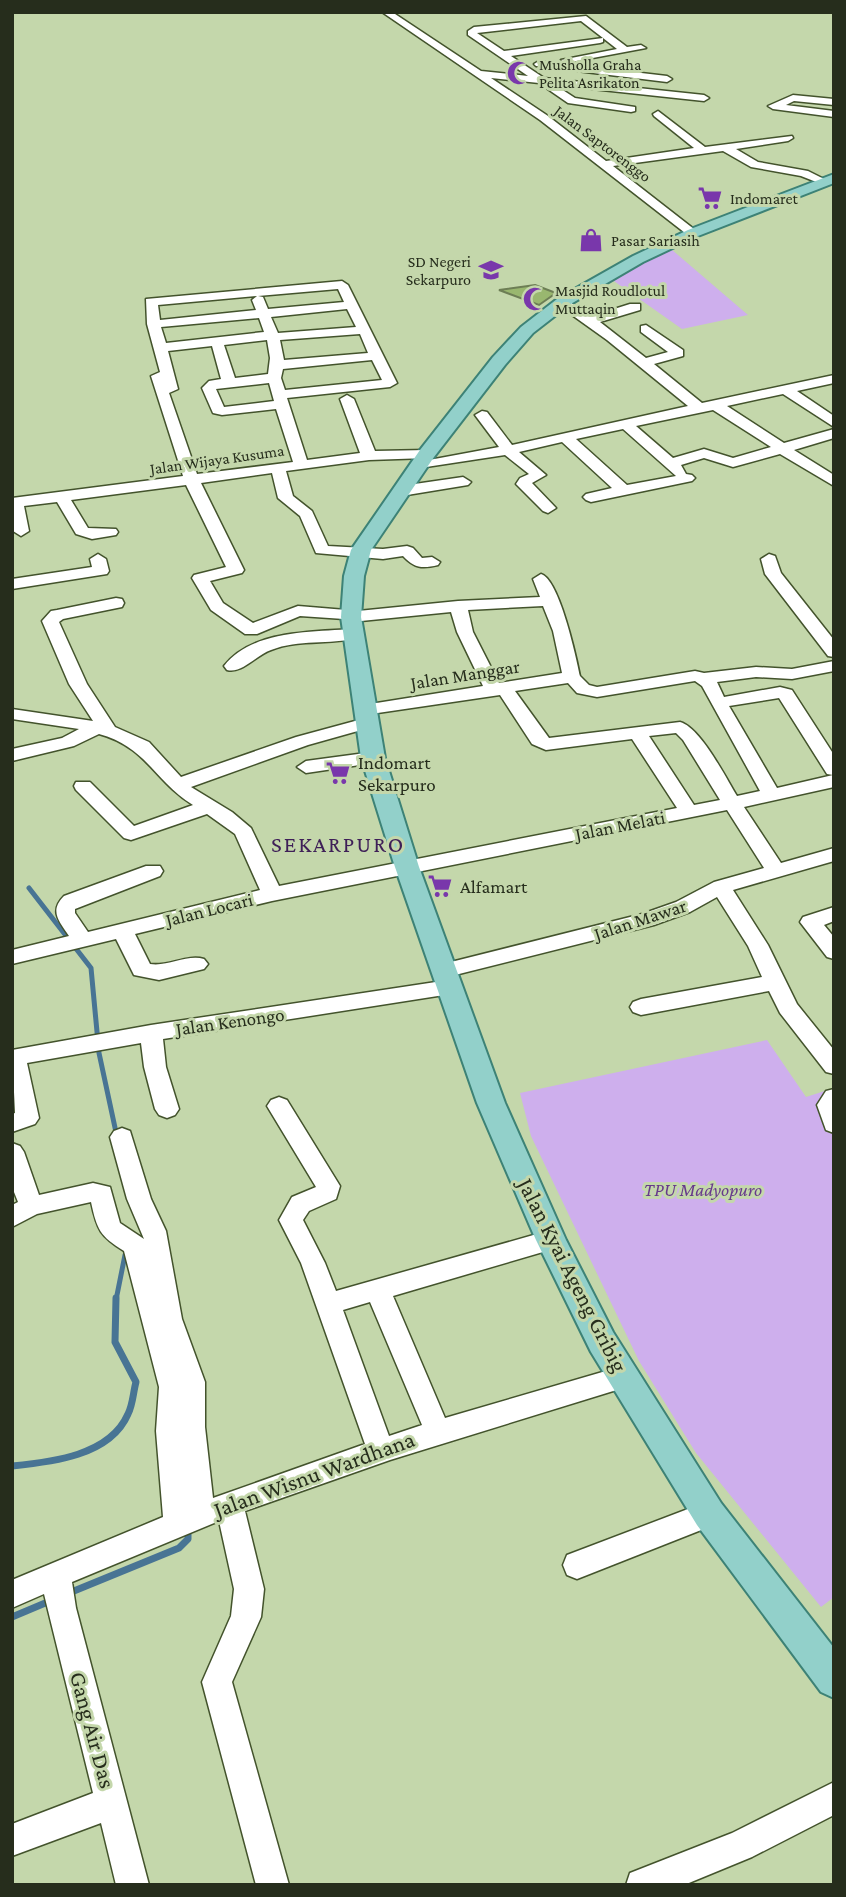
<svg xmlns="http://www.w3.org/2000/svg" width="846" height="1897" font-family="'Crimson Pro',serif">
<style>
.green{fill:#ceafed}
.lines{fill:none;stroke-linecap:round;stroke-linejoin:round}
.stream-far1{stroke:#487494;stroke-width:5}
.stream{stroke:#487494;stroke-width:7}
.building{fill:#99b76f;stroke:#6d7e55;stroke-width:2}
.minor-casing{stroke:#43532c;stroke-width:3}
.major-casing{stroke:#3d8276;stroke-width:4}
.minor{fill:#fff;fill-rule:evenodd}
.major{fill:#92d0ca;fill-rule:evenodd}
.labels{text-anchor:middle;stroke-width:6;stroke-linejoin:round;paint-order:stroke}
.far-poi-label{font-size:16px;fill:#262d1c;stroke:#c4d7ab;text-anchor:start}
.far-street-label{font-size:16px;fill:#262d1c;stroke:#c4d7ab}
.street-label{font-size:19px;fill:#262d1c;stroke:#c4d7ab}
.poi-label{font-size:19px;fill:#262d1c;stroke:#c4d7ab;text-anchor:start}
.park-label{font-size:19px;font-style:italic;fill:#673a8b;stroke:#c4d7ab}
.quarter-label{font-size:23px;letter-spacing:2px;fill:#3e1f57;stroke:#c4d7ab}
.near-street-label{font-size:23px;fill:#262d1c;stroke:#c4d7ab}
</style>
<rect width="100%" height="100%" fill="#c4d7ab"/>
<!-- green -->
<g class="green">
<path d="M671 249 748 315 682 329 611 279Z"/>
<path d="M767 1040 806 1097 834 1088V1597L821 1607 696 1453 639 1361 531 1136 520 1093Z"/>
</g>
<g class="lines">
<!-- stream-far1 -->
<g class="stream-far1">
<path d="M29 888 91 968 99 1053 117 1137"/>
<path d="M116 1300 125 1255 130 1252"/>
</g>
<!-- stream -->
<g class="stream">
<path d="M12 1466C51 1462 110 1456 128 1414 133 1404 133 1393 136 1382L115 1342 116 1298"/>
<path d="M69 1593 179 1548 188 1539V1527"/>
<path d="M12 1617 50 1601"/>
</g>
</g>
<!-- building -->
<path class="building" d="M535 285 556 293 539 305 499 290Z"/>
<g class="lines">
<!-- minor casing -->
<g class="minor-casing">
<g id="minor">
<path d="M382 12H392L481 71 528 76 468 35V31L474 27 586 16 627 47 641 45 646 48 566 63 561 60 617 49 603 38V42L600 43 511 56 544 78 704 95 709 98 704 101 555 85 575 98 635 107V111L631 112 568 103 539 83 491 78 548 116 606 161 694 148 654 116 653 114 658 111 705 147 792 136 793 138 788 141 736 149 758 162 808 171 830 182 824 185 801 176 751 167 723 151 613 166 699 233 689 236 540 120ZM581 21 603 38 504 51 477 33Z"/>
<path d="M539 61 667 76 672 79 667 82 536 66 534 64Z"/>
<path d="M793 95 834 99V105L794 101 786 105 834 111V117L773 109 768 106Z"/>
<path d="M342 281 348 285 397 383 390 387 287 398 307 460 360 453 340 399 347 395 354 399 375 451 427 450 434 454 427 458 369 460 286 471 293 496 312 511 328 546 383 549 407 546 413 548 422 558 432 557 440 562 438 565C422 569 414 568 403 556L383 559 316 553 300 516 278 498 272 473 201 483 244 570 242 573 210 581 223 603 253 623 298 606 358 611 458 601 540 597 533 579 541 574C559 579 576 656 580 676L589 685 597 687 695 671 704 673 756 667 792 669 834 661V671L792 679 756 677 717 682 724 697 780 687 792 690 834 755V787L744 807 781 863 834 848V861L733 890 768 945 797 1004 834 1050V1074L826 1072 780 1013 769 991 641 1015 633 1012 630 1007 633 1002 641 999 762 977 748 946 717 897 690 912 654 925 443 978 435 976 432 971 435 966 443 964 642 914 676 902 714 882 764 868 727 810 272 901 135 934 150 964C168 967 187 954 204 959L208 964 204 969 159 980 134 975 116 939 12 964V950L69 936C59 921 49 911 64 896L146 866H160L163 871 160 876 75 909V913L88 932 260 890 235 834 207 814 131 840 124 838 76 790 74 786 76 782H90L134 826 193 805C154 781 147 747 99 734L74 746 12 761V749L62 738 79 729 12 719V709L93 721 69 684 42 621 51 611 57 610 116 598 122 599 124 603 122 607 63 619 59 622 87 684 115 727 149 742 181 777 296 737 366 718 372 719 375 723 372 727 308 745 191 787 232 812 251 828 279 886 677 808 632 739 546 750 532 744 500 695 364 715 358 714 355 710 358 706 364 705 483 686 457 632 451 612 351 622 344 619 300 616 257 634H245L211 610 192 578 194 575 226 567 186 485 71 500 88 528 116 529 118 532 116 535 92 539 76 534 57 502 24 506 29 531 21 536 13 531 12 498 183 476 151 376 160 372 147 324 146 299ZM338 289 344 302 268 309 263 297 258 296ZM257 296 252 300 256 310 160 320 158 305ZM347 309 356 327 278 333 271 317ZM259 318 264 332 166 343 161 327ZM360 334 368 353 284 360 280 340ZM267 340 270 358 268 374 235 378 224 345ZM212 346 221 379 209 381 202 388 213 413 222 415 276 409 293 462 197 474 169 393 178 389 168 351ZM372 360 382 380 285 390 281 378 283 369ZM269 383 274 401 224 407 216 389ZM543 606 553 631 562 673 499 683 473 632 468 610ZM695 681 702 686 760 791 737 796C726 778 700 727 680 722L549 738 515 691 568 683 577 693 597 697ZM779 698 827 774 833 775 777 788 729 706ZM676 733 683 740 720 800 694 805 649 736Z"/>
<path d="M563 298 592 316 630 304H640V310L600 322 646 358 668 352 641 332V326L646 325 683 350V356L654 364 702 403 834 375V383L797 391 834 416V427L783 394 727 406 784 443 834 429V438L794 450 834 475V486L780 454 733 467 704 458 681 465 686 474 692 475 695 478 692 481 591 502 586 500 583 497 586 494 612 488 562 442 519 452 546 475 532 483 556 508 548 513 543 511 516 484 520 478 529 474 505 455 413 469 411 466 413 463 499 447 475 415 482 411 487 412 512 445 688 406 607 340 558 305 557 302ZM713 410 771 447 733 458 704 449 673 458 636 426ZM623 429 676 476 627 485 576 439Z"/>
<path d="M463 477 471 482 468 485 401 496 393 491 401 486Z"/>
<path d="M98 554 106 559 109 571 107 574 12 589V579L92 567 90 559Z"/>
<path d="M769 554 775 556 781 573 834 640V657L828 656 765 574 761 559Z"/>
<path d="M352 629 361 634 358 638C329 645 299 639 271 650 256 655 242 674 227 670L224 666C252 630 311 632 352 629Z"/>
<path d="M373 752 380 754 382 758 380 762 306 773 297 767 306 761Z"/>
<path d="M834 907V921L824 925 834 937V959L827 957 800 922 803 917Z"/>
<path d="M449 980 457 983 460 988 457 993 163 1039 166 1067 179 1109 175 1115 167 1118 159 1115 155 1109 144 1067 141 1043 27 1063 39 1118 35 1124 12 1132V1114L15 1113 12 1050 151 1025Z"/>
<path d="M834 1089V1133L826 1130 817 1105 826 1091Z"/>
<path d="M279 1097 287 1100 340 1186 336 1199 309 1211 303 1220 325 1263 336 1291 551 1230 560 1233 563 1240 560 1247 393 1296 445 1418 623 1366 632 1369 636 1377 632 1385 623 1388 390 1460 245 1511 264 1589 261 1617 232 1682 289 1885H256L202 1682 231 1616 234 1589 219 1521 72 1582 76 1608 149 1885H116L101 1823 12 1856V1824L93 1793 44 1594 12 1608V1580L163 1517 156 1431 159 1387 124 1251C100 1236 97 1230 91 1202L37 1214 12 1227V1205L18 1202 12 1187V1143L20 1146 24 1152 39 1195 93 1183 110 1187 120 1223 144 1239 127 1199 110 1137 114 1131 122 1128 130 1131 151 1199 166 1231 182 1319 205 1382V1427L213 1498 365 1444 301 1263 279 1220 292 1197 316 1187 267 1106 271 1100ZM370 1302 422 1425 389 1436 343 1310Z"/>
<path d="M709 1501 719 1505 723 1514 719 1523 577 1579 567 1575 563 1565 567 1555Z"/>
<path d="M834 1782V1815L752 1857 684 1885H626L630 1873 732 1833Z"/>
</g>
</g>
<!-- major casing -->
<g class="major-casing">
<path id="major" d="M834 174V183L698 236 643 262 569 305 533 333 505 365 434 457 371 550 364 576 361 617 385 758 419 867 505 1103 566 1240 613 1332 721 1503 834 1648V1698L821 1692 697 1525 591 1352 536 1240 477 1103 395 867 361 758 341 617 344 576 351 550 420 450 493 357 521 327 557 299 633 256 688 230Z"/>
</g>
<!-- minor -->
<use href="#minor" class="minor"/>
<!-- major -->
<use href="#major" class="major"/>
</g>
<!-- icons -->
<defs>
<g id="mosque-bare" transform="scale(1.89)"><path d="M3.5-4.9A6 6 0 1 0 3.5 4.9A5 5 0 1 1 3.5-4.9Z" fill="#7937ab" stroke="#c4d7ab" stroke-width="2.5" paint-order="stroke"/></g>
<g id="supermarket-bare" transform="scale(1.89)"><path d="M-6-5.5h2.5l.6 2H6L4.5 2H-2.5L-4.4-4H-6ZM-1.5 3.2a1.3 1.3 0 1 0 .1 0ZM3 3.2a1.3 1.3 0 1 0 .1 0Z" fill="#7937ab" stroke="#c4d7ab" stroke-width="2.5" paint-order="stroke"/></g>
<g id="shop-bare" transform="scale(1.89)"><path d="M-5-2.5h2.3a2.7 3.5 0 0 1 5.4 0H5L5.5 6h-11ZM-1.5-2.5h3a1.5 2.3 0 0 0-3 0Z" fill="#7937ab" stroke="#c4d7ab" stroke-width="2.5" paint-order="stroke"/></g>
<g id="school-bare" transform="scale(1.89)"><path d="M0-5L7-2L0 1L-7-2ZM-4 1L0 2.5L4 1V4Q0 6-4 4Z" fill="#7937ab" stroke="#c4d7ab" stroke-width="2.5" paint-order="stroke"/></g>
</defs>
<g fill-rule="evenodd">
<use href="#mosque-bare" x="519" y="73"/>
<use href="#supermarket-bare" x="710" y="198"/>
<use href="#shop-bare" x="591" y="240"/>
<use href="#school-bare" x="491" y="270"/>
<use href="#mosque-bare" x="535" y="299"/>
<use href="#supermarket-bare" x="338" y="773"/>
<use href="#supermarket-bare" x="440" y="886"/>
</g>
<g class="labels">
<!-- far-poi labels -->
<g class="far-poi-label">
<text x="539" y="70">Musholla Graha<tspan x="539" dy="18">Pelita Asrikaton</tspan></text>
<text x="730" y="204">Indomaret</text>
<text x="611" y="246">Pasar Sariasih</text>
<text x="471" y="267" text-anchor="end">SD Negeri<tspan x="471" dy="18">Sekarpuro</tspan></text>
<text x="555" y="296">Masjid Roudlotul<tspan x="555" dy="18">Muttaqin</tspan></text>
</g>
<!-- far-street labels -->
<g class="far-street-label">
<text transform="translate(603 143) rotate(37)" y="6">Jalan Saptorenggo</text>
<text transform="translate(217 459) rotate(-8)" y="6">Jalan Wijaya Kusuma</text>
</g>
<!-- street labels -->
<g class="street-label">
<text transform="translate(465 674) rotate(-9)" y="7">Jalan Manggar</text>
<text transform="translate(620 825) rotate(-11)" y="7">Jalan Melati</text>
<text transform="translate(209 909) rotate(-14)" y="7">Jalan Locari</text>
<text transform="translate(640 919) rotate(-18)" y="7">Jalan Mawar</text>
<text transform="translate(230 1021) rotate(-8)" y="7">Jalan Kenongo</text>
</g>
<!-- poi labels -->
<g class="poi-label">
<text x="358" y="769">Indomart<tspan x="358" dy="22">Sekarpuro</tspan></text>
<text x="460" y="893">Alfamart</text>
</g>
<!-- park labels -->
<g class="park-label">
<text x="703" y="1196">TPU Madyopuro</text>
</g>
<!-- quarter labels -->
<g class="quarter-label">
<text x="338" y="852">SEKARPURO</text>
</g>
<!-- near-street labels -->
<g class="near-street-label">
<text transform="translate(573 1275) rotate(63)" y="8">Jalan Kyai Ageng Gribig</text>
<text transform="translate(314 1474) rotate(-20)" y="8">Jalan Wisnu Wardhana</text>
<text transform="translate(93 1730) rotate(75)" y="8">Gang Air Das</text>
</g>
</g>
<!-- border -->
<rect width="846" height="1897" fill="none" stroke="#262d1c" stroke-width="28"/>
</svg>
